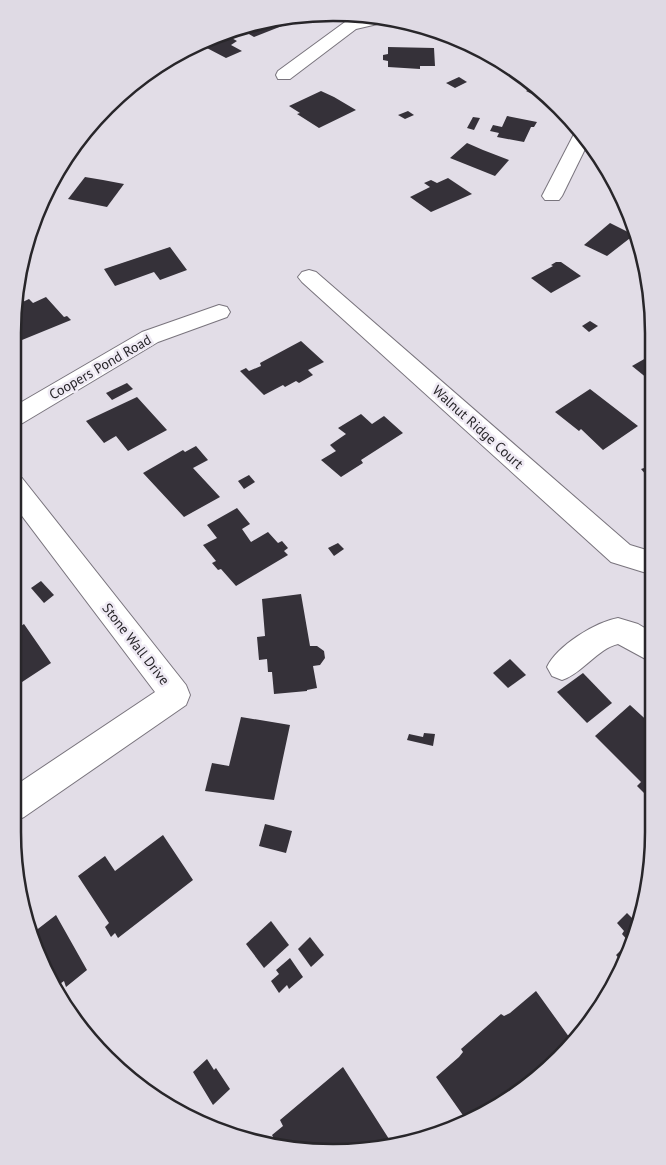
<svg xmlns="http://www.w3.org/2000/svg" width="666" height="1165" font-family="'PT Sans',sans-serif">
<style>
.building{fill:#353139}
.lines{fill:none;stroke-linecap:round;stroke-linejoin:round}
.minor-casing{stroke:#79747d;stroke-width:2}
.minor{fill:#fff;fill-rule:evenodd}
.labels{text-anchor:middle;stroke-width:5;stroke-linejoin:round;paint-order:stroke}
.street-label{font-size:14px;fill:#28262a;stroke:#efeaf4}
.rim{fill:none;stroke:#28262a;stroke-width:2.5}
</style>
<rect width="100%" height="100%" fill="#e2dde7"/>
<!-- building -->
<g class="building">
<path d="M270 19H277L287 24 254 37 242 30Z"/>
<path d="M228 36 237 41 231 45 242 51 226 58 203 46Z"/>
<path d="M388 47 434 48 435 66H420V69L388 67V61L383 60V55L388 54Z"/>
<path d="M459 77 467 82 455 88 446 83Z"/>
<path d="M535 86 541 91 534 95 526 91Z"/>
<path d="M321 91 334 97 356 110 319 128 297 114 300 113 289 106Z"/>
<path d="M408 111 414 115 405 119 398 115Z"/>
<path d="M507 116 537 122 534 127H531L524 142 497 137 499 133 490 131 493 125 502 127Z"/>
<path d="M473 117 480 118 474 130 467 128Z"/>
<path d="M467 143 483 150 509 160 495 176 450 158Z"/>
<path d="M85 177 103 180 124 184 107 207 68 199Z"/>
<path d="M448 178 472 194 431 212 410 197 430 187 424 183 431 180 437 183Z"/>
<path d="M610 223 634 235 607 256 584 245Z"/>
<path d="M170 247 187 270 160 280 154 272 115 286 104 269Z"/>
<path d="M556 262H561L581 276 551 293 531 278 553 266 551 265Z"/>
<path d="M46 297 64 317 67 316 71 320 22 340 13 330 14 306 29 299 33 303Z"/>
<path d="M590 321 598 326 589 332 582 326Z"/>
<path d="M301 341 324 362 308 370 313 375 299 383 296 381 285 387 283 385 264 395 240 371 246 368 249 371 261 366 260 363Z"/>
<path d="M653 354V383L632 366Z"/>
<path d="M127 383 133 389 112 400 106 393Z"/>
<path d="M590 389 638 426 603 450 581 429 579 431 555 412Z"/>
<path d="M137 397 167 430 128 451 116 436 104 443 86 421Z"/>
<path d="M361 414 372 424 384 416 403 433 361 460 363 463 341 477 321 460 336 451 330 445 346 434 338 428Z"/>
<path d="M196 446 208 460 193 468 220 497 184 517 143 473 183 450 185 452Z"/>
<path d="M653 465V483L641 469Z"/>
<path d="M249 475 255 482 244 489 238 481Z"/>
<path d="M237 508 250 524 242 529 251 542 268 532 278 543 282 541 288 548 284 551 288 555 236 586 221 569 218 570 212 563 216 561 203 545 217 538 207 525Z"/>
<path d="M338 543 344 549 334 556 328 548Z"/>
<path d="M41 581 54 595 44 603 31 588Z"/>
<path d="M301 594 310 646H317L324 651 325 658 320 665 313 666 317 688 307 690V691L274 694 272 672H268L267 659 259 660 257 637 265 636 262 599Z"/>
<path d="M24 624 51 663 19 684 21 687 13 692V631Z"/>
<path d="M510 659 526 675 508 688 493 673Z"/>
<path d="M583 673 612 703 587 723 557 692Z"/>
<path d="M630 705 653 726V802L637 786 641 782 595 736Z"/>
<path d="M241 717 290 725 274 800 205 791 212 763 229 766Z"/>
<path d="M424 733 435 734 433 746 407 740 409 734 423 737Z"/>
<path d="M265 824 292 831 286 853 259 846Z"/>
<path d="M163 835 193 880 118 938 115 933 111 937 105 927 109 923 78 876 105 856 115 871Z"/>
<path d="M627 913 635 921 641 915 637 935 623 963 616 955 629 942 622 934 624 931 617 923Z"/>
<path d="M56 915 87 970 66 987 64 981 57 986 30 935Z"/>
<path d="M271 921 289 945 264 968 246 944Z"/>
<path d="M310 937 324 955 311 967 298 949Z"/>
<path d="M290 958 303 977 289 989 287 985 279 993 271 981 279 974 276 970Z"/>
<path d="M536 991 572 1041 544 1073 467 1121 436 1077 459 1057 463 1052 461 1049 501 1014 504 1016 510 1013Z"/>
<path d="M207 1059 214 1070 216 1068 230 1089 213 1105 193 1072Z"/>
<path d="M343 1067 389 1139 387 1141 389 1144 354 1152 277 1144 272 1135 283 1126 280 1120Z"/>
</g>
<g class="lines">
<!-- minor casing -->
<g class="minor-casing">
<g id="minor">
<path d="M359 19H389L386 22 356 29 290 79H278L276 75 278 71 345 22Z"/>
<path d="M579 131 588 143 562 196 559 200H545L542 196 573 136Z"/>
<path d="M309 270 316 272 630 545 653 552V575L611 562 302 282 298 277 302 272Z"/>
<path d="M219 305 227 307 230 312 227 317 158 342 21 424 13 427V407L142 332Z"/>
<path d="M13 475 22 478 186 685 190 695 186 705 24 817 13 822V787L155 692 13 504Z"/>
<path d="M618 618 638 624 653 633V663L618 644C597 649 583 673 562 680L552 676 547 667C557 646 595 622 618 618Z"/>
</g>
</g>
<!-- minor -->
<use href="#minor" class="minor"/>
</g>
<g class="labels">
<!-- street labels -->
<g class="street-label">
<text transform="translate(100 367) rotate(-30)" y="5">Coopers Pond Road</text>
<text transform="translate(478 427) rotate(42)" y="5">Walnut Ridge Court</text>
<text transform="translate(136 644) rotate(52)" y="5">Stone Wall Drive</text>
</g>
</g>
<!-- crop -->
<path d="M0 0H666V1165H0ZM333 21H333A312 312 0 0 1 645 333V832A312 312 0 0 1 333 1144H333A312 312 0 0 1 21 832V333A312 312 0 0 1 333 21Z" fill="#dfdae4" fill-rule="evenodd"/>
<path class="rim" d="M333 21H333A312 312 0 0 1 645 333V832A312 312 0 0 1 333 1144H333A312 312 0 0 1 21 832V333A312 312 0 0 1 333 21Z"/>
</svg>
